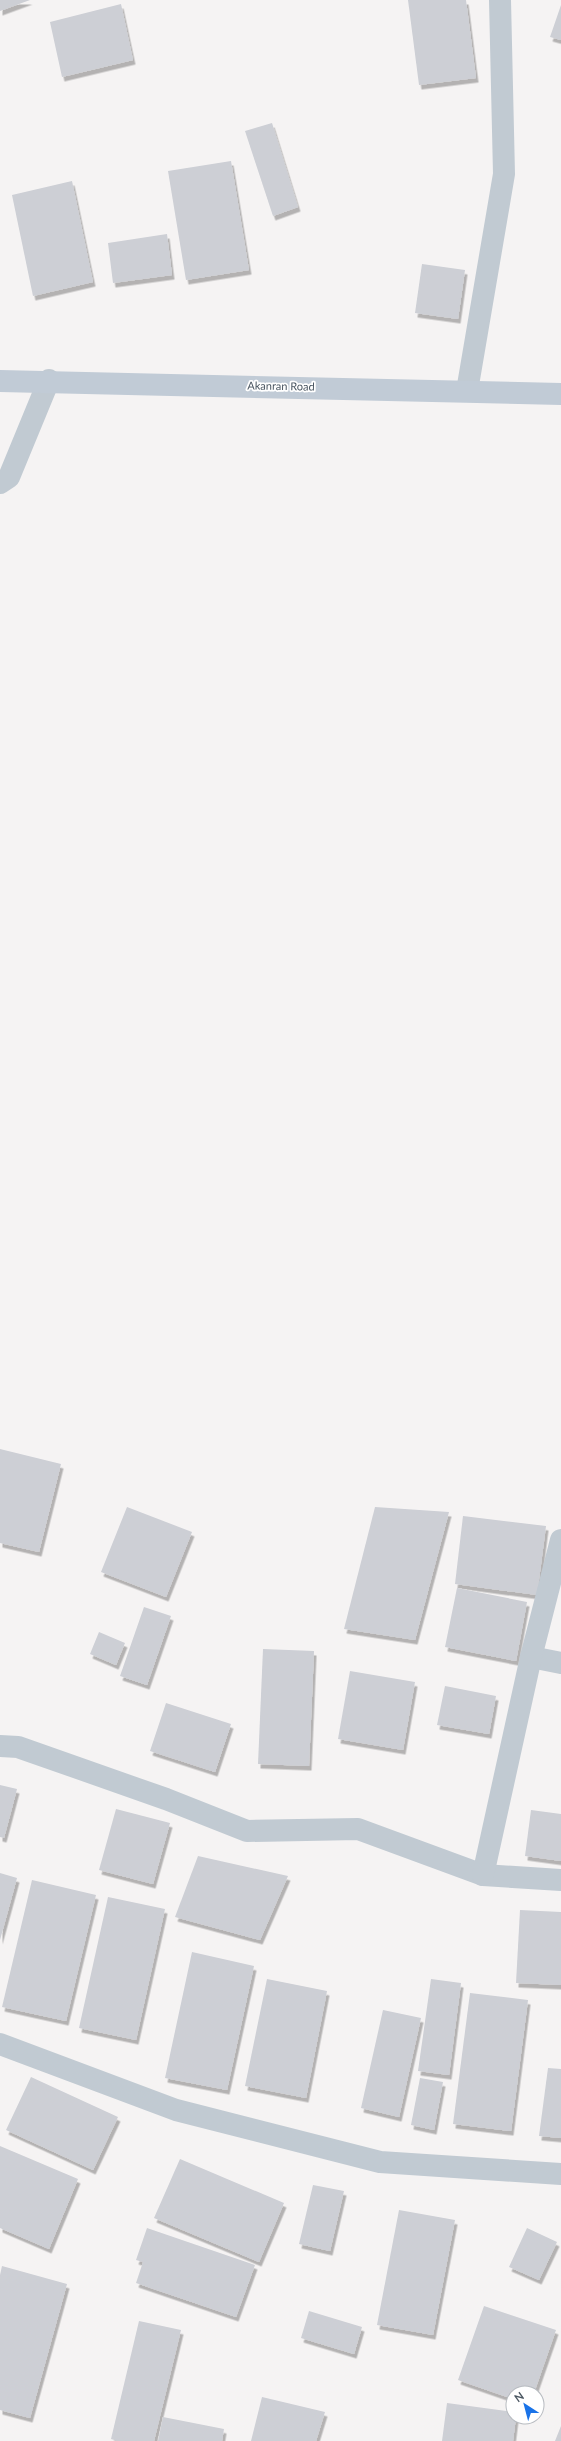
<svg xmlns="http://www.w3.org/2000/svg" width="561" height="2441" font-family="Lato,sans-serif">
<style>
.building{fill:#cdcfd5;filter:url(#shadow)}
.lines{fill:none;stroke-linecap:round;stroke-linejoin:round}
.minor{stroke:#c1cad2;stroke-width:22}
.secondary{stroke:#c1cbd6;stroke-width:22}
.labels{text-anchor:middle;stroke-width:3.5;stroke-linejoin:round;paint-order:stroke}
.street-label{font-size:11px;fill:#4a5661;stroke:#fff}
</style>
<defs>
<filter id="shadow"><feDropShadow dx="2.5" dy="4.5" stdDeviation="0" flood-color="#0004"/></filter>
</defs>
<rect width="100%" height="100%" fill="#f5f3f3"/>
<!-- building -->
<g class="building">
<path d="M0 0H30L0 11Z"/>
<path d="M408 0H466L476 78 419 85Z"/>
<path d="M121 4 133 60 62 77 50 22Z"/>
<path d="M561 5V40L550 37Z"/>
<path d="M272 123 298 207 273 216 245 131Z"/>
<path d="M231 161 249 270 186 280 168 171Z"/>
<path d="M72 181 93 282 33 296 12 195Z"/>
<path d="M167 234 172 275 113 283 108 243Z"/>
<path d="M422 264 465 270 458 319 415 313Z"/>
<path d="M0 1449 61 1464 39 1552 0 1543Z"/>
<path d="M127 1507 192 1532 166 1597 101 1572Z"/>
<path d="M375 1507 449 1512 415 1640 344 1629Z"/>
<path d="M463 1516 546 1526 537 1595 455 1584Z"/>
<path d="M457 1588 527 1602 516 1661 445 1647Z"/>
<path d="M144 1607 171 1616 147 1685 120 1676Z"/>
<path d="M99 1632 125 1643 116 1665 90 1654Z"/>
<path d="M263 1649 314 1651 309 1766 258 1764Z"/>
<path d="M350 1671 415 1682 403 1750 338 1739Z"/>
<path d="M445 1686 496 1696 489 1734 437 1725Z"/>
<path d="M166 1703 231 1724 215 1772 150 1751Z"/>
<path d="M0 1785 17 1789 4 1838 0 1837Z"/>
<path d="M116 1809 170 1823 153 1884 99 1870Z"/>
<path d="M531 1810 561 1814V1861L525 1856Z"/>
<path d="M198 1856 288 1876 260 1940 175 1917Z"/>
<path d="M0 1873 17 1878 0 1940Z"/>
<path d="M32 1880 96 1895 66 2021 2 2007Z"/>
<path d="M108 1897 165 1909 136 2040 79 2028Z"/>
<path d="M520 1910 561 1912V1985L516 1983Z"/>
<path d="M192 1952 254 1966 227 2090 165 2078Z"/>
<path d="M267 1979 327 1991 306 2098 245 2086Z"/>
<path d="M431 1979 461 1983 449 2075 418 2071Z"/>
<path d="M470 1993 528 2000 511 2131 453 2124Z"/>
<path d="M383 2010 421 2018 399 2117 361 2108Z"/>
<path d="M548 2068 561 2069V2138L539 2136Z"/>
<path d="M31 2077 118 2117 93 2170 6 2130Z"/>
<path d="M420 2078 443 2082 434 2130 411 2125Z"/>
<path d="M0 2146 78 2179 49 2249 0 2228Z"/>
<path d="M180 2159 284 2203 259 2262 154 2218Z"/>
<path d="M313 2185 344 2191 330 2251 299 2244Z"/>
<path d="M399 2210 455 2220 433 2335 377 2325Z"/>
<path d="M147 2228 255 2265 236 2317 136 2283 143 2262 136 2260Z"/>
<path d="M527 2228 557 2242 539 2280 509 2267Z"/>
<path d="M2 2266 67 2284 30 2418 0 2410V2275Z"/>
<path d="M484 2306 556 2330 534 2393H513V2399L458 2380Z"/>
<path d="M309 2311 362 2327 354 2354 301 2338Z"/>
<path d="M139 2321 181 2330 154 2441H118L111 2439Z"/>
<path d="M262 2397 325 2412 316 2441H251Z"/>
<path d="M447 2403 513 2412V2417H516L513 2441H442Z"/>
<path d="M163 2417 224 2429 222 2441H158Z"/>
<path d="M561 2426V2441H555Z"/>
</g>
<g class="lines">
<!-- minor -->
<g class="minor">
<path d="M467 391 504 174 500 0"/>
<path d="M0 483 9 477 49 380"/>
<path d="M531 1657 561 1663"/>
<path d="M0 1746 18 1747 166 1799 247 1831 358 1829 483 1875 561 1880"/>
<path d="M483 1875 531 1657 561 1540"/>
<path d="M0 2044 176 2110 380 2162 561 2174"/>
</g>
<!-- secondary -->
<path class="secondary" d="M0 381 561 394"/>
</g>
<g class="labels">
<!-- street labels -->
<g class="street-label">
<text transform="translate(281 386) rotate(1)" y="4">Akanran Road</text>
</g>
</g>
<!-- north arrow -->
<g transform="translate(525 2405) rotate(324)"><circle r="19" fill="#ffffff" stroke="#b7bbc0"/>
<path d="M0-3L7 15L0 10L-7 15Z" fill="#1a73e8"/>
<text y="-6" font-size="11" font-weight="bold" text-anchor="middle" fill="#4a5661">N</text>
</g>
</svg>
